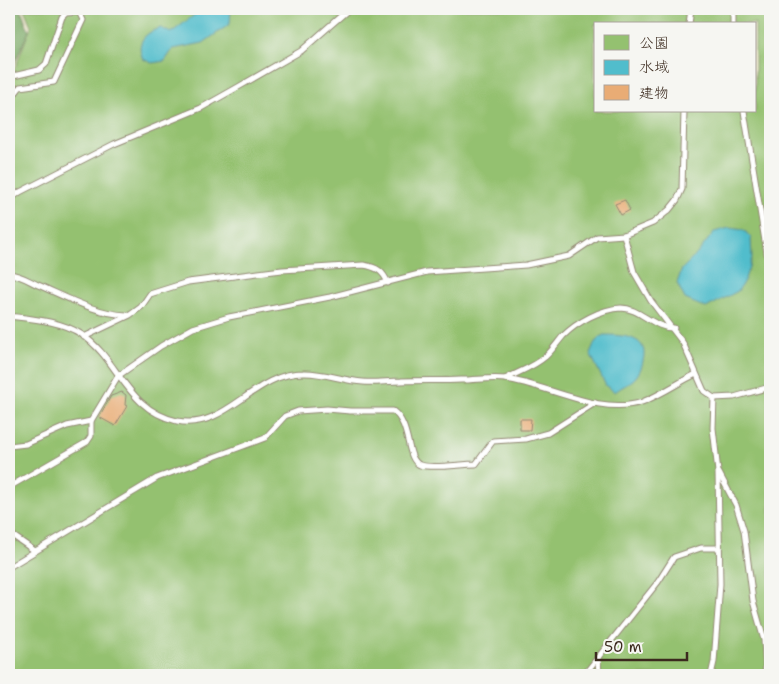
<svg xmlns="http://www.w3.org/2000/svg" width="779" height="684" font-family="'Shantell Sans','Klee One',sans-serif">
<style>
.green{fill:#94c170;stroke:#687647;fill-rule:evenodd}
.forest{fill:#77a762;stroke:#596840}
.water{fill:#51bdcc;stroke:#467475}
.building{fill:#e9ac75}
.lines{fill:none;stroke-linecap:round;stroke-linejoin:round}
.lane-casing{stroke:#938874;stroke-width:7}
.lane{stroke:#fff;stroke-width:5}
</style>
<rect width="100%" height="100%" fill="#f6f6f2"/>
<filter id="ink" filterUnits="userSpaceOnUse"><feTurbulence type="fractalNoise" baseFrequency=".02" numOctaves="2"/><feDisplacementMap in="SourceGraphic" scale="10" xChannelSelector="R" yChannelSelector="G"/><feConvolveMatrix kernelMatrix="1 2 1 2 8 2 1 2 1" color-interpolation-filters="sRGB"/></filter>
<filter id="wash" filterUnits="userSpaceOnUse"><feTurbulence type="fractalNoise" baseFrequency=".0096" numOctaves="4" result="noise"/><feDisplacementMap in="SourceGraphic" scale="20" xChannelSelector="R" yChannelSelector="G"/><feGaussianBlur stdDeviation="1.12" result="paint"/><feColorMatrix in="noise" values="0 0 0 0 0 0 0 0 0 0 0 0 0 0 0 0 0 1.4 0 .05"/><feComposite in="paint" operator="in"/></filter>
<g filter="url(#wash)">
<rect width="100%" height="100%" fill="#ebe6c9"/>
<!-- green -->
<path class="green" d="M24 9H770V675H9V70L15 68 31 26ZM595 24H755V111H595Z"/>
<!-- forest -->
<path class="forest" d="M9 9H21L29 31 13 66 9 67Z"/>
<!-- water -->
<g class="water">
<path d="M202 9H231L230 24 203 43 173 49 165 61 152 63 143 59C135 43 145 32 161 28L171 33Z"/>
<path d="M729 228 744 230 751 238 752 258 745 279 738 291 706 308 685 299 677 283 682 269 697 254 714 232Z"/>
<path d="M603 335C622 335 650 336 643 361 642 367 639 374 634 379 629 384 621 387 615 392L606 386 590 353 595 342Z"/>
</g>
<g id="blocks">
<!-- building -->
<g class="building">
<path d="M625 200 630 210 621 215 615 204Z"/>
<path d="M122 392 126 395 125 405 127 406 115 426 99 417 111 396Z"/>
<path d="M520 419H531L530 430H520Z"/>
</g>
</g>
</g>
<g filter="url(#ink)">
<use href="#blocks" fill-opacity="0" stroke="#938874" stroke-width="1"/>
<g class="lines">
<!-- lane casing -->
<g class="lane-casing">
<g id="lane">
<path d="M689 24 691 9"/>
<path d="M733 24V9"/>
<path d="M9 77 39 70 46 64 62 17 66 13 79 12 83 20 54 82 20 87 9 101"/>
<path d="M744 111 770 272"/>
<path d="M9 200 20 192 114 144 201 108 240 86 301 51 349 9"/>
<path d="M624 235 634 272 651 301 683 343 704 391 714 398 713 428 718 472 720 584 714 662 711 675"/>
<path d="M9 274C21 275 27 280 38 285 66 297 96 314 127 315"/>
<path d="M9 316C33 319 61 321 81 334 120 360 125 409 177 421 226 431 253 373 303 373 323 372 343 381 363 382 375 383 388 381 401 381 421 380 441 381 461 380 476 380 492 377 506 379 548 385 600 416 642 402 661 395 679 382 696 374"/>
<path d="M84 337 130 315 141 307 150 294 188 282 282 270 363 265C377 267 383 271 388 283"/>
<path d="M505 379C518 372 534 367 545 357 552 351 557 343 563 336 577 322 601 309 621 308 640 308 654 329 674 328"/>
<path d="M714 398 734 397 770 387"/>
<path d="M9 446 26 444 67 426 91 421 118 376 161 346 193 328 229 317 330 297 427 272 526 265 569 256 597 237 624 235 653 223 669 210 677 200 682 189 684 111"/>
<path d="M719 473 736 505 744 531 753 601 764 640 766 675"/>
<path d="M9 487 87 442 91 436V421"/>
<path d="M9 533 35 551"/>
<path d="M9 567 157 478 265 438 285 416 298 411 327 409 350 411H393C412 425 405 459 420 465 433 469 461 464 476 464L493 441 526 439 548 433 595 403"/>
<path d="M598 658 599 675"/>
<path d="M584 675 658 582 674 557 701 548H718"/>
</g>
</g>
<!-- lane -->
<use href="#lane" class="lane"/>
</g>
</g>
<!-- margin -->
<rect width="779" height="684" fill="none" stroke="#f6f6f2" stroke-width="30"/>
<!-- legend -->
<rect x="594" y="22" width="162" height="90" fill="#f6f6f2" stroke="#aba49d"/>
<rect x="604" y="35" width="25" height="15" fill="#94c170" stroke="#aba49d"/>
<text x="639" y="48" font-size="15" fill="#3b2a1e">公園</text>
<rect x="604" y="60" width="25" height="15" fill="#51bdcc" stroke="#aba49d"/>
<text x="639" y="72" font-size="15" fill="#3b2a1e">水域</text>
<rect x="604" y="85" width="25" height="15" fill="#e9ac75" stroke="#aba49d"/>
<text x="639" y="98" font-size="15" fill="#3b2a1e">建物</text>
<!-- scale -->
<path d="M596 652v8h91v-8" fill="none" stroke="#3b2a1e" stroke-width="2.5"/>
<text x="604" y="652" font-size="15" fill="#3b2a1e" stroke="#f6f6f2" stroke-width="4" paint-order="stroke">50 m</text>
</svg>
